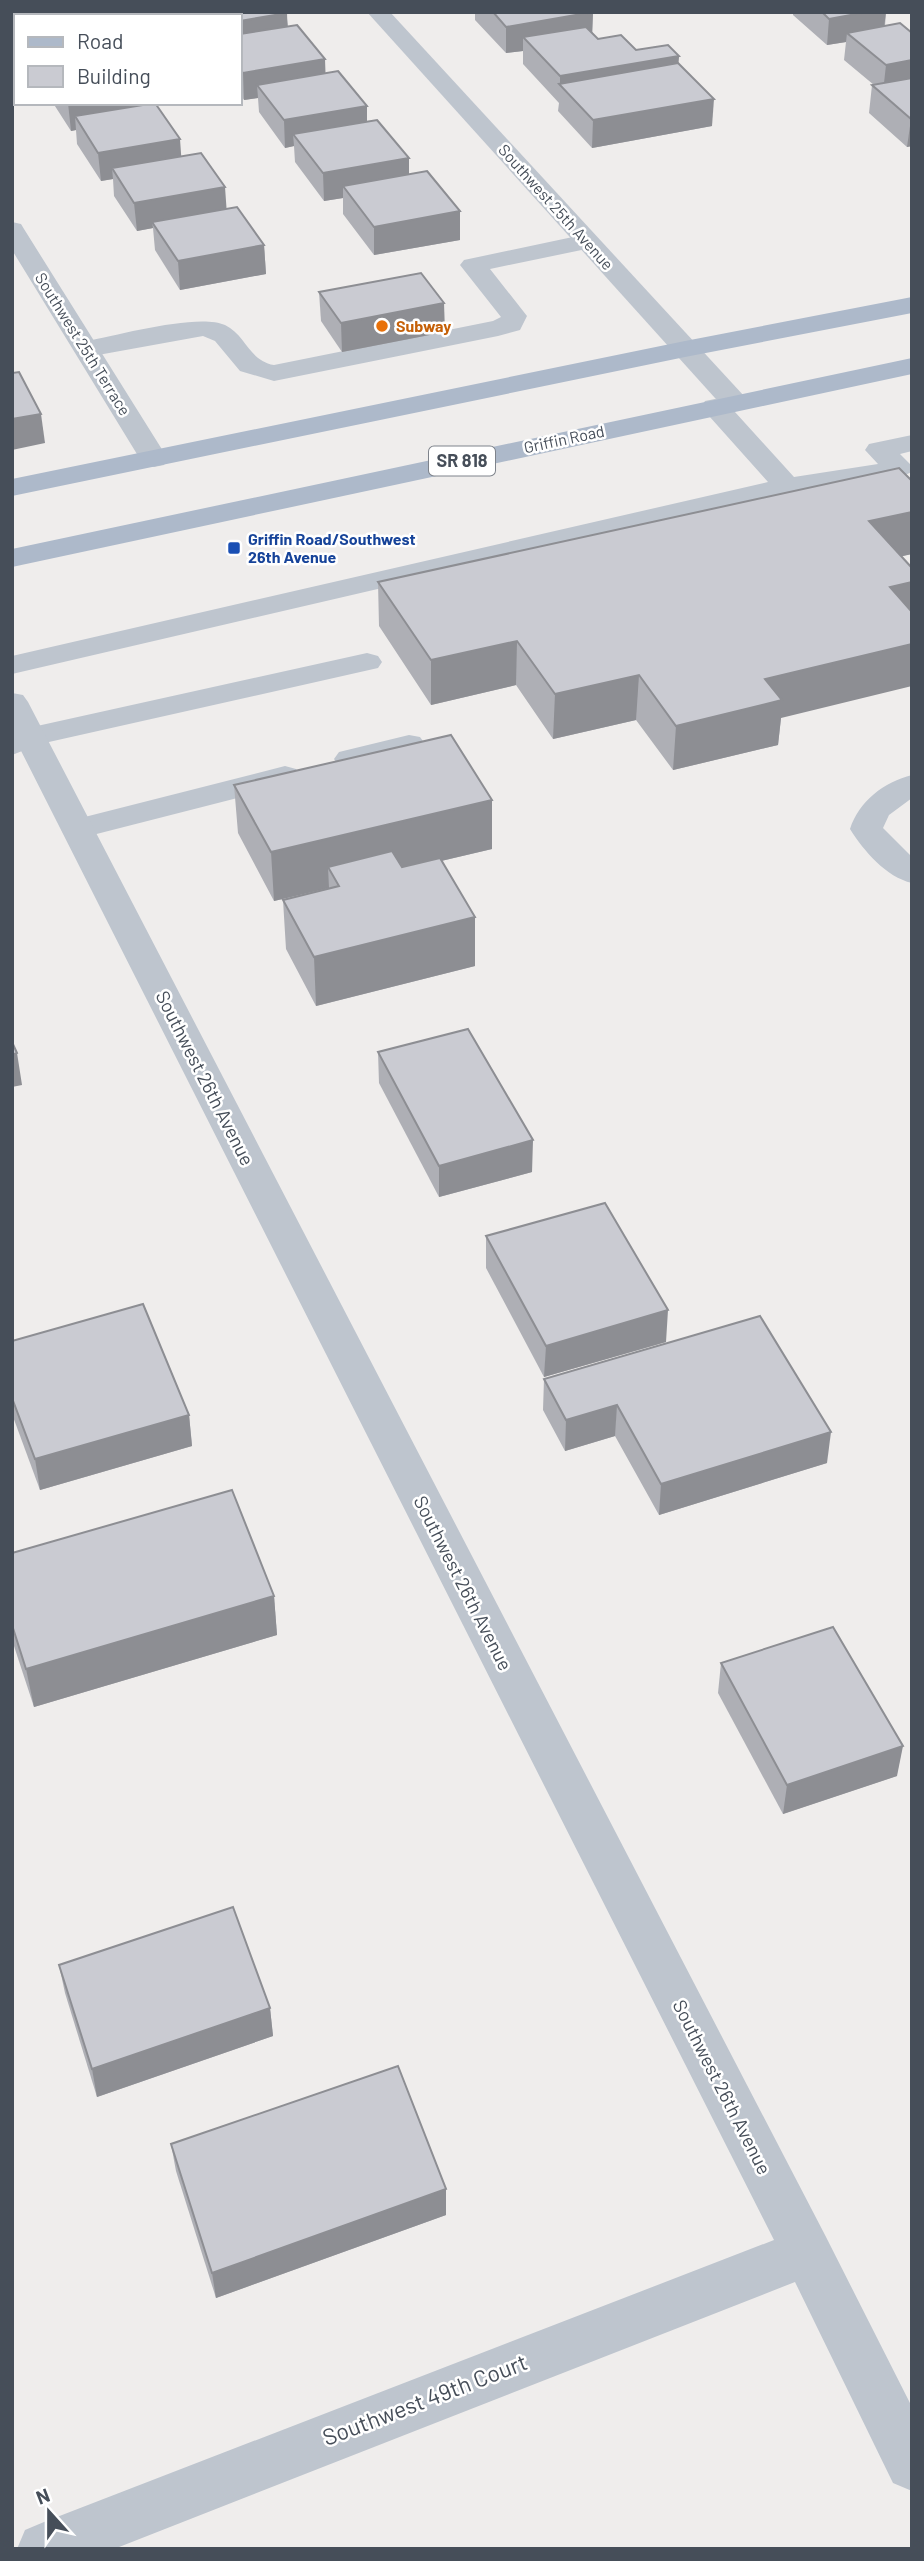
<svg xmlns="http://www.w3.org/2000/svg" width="924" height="2561" font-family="Barlow,sans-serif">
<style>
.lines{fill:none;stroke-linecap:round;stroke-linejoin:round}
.lane{fill:#bec5ce;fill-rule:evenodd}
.street{fill:#bec5ce;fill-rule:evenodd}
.primary{fill:#adb9ca;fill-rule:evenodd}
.wall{fill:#aeafb5}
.shaded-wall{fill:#8d8e93}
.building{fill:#cacbd2;stroke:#8d8e93;stroke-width:2}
.food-dot{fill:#e8710a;stroke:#fff;stroke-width:2.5}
.transit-dot{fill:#1a4fb4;stroke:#fff;stroke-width:2.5}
.labels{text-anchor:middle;stroke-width:5;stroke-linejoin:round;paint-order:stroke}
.far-street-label{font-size:16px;fill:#464e59;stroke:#fff}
.far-food-label{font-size:16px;font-weight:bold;fill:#c56008;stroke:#fff;text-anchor:start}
.far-transit-label{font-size:16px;font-weight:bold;fill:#164399;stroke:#fff;text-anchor:start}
.shield{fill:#fff;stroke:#7e838b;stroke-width:2}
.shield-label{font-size:18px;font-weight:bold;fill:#464e59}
.street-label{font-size:19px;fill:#464e59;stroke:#fff}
.near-street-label{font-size:23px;fill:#464e59;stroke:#fff}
</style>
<rect width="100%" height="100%" fill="#efedec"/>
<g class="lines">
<!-- lane -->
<g class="lane">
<path d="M587 234 596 237 600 242 596 247 490 269 527 316 520 330 498 336 274 381 240 371 215 341 203 336 87 357 78 355 74 349 78 343 87 341C119 335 198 313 225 325 246 335 249 361 274 365L493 321 501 317 460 265 464 260Z"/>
<path d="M715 399 725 401 794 477 878 464 865 450 869 444 912 435V451L900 454 912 466V472L900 477 787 494 12 674V656L768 482 701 407 705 401Z"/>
<path d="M367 653 378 656 382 662 378 668 40 744 12 755V734L19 730Z"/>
<path d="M409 735 420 737 425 744 420 751 350 769 339 766 334 759 339 752Z"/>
<path d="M285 766 296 769 301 776 296 783 77 839 65 836 61 829 65 822Z"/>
<path d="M912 775V798L889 815 883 828 912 857V883C886 877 864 851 850 829 859 801 884 782 912 775Z"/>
</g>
<!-- street -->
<g class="street">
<path d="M367 12H390L744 396 748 402 744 408 734 410 724 408Z"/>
<path d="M12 222 21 224 24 229 168 459 164 465 154 467 144 465 140 459 12 250Z"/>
<path d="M12 693 23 695 28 702 825 2235 912 2407V2491L893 2483 795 2282 114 2549H17L25 2530 44 2522 774 2240 12 733Z"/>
</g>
<!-- primary -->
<g class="primary">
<path d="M912 297V313L685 357 12 496V479L685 341Z"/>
<path d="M912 358V374L12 567V549Z"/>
</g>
</g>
<!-- wall -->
<g class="wall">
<path d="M12 12 16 16V56L12 51Z"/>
<path d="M188 12H286L288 26 325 59V73L367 106V121L409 158V175L460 211V240L374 255 343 214V198L324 201 295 162 294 146 285 148 259 112 258 98 244 100 240 94V16H189Z"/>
<path d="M475 12H593L592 33 598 39 636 50 679 56 678 63 712 126 592 148 558 111 559 103 523 64V51L506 53 475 20Z"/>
<path d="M793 12H886L885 26 912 33V146L907 147 869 113 872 85H874L844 60 846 42 827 45 793 15Z"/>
<path d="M53 103H152L181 156 226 209 264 245 266 274 180 290 155 250 153 228 137 231 114 196 113 179 101 181 77 144 76 130 71 131Z"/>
<path d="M319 292 445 332 342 352 321 321Z"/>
<path d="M912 481V554L901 556 781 718 778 745 673 770 636 720 553 739 516 685 431 705 379 626 378 582Z"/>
<path d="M234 785 492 800V849L441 861 475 917V966L316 1006 286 949 283 900 329 888 274 901 238 833Z"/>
<path d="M378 1052 532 1172 439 1197 379 1083Z"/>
<path d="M486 1236 666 1342 544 1377 486 1268Z"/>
<path d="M12 1341 189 1415 192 1446 40 1490 12 1414Z"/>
<path d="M544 1379 827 1463 659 1515 615 1436 565 1451 543 1410Z"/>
<path d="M12 1553 274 1596 277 1635 34 1707 12 1640Z"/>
<path d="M721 1663 897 1776 783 1814 718 1693Z"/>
<path d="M59 1965 270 2008 273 2036 97 2097 65 1993Z"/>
<path d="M171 2144 446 2189V2215L216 2298 176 2171Z"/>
</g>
<!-- shaded-wall -->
<g class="shaded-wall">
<path d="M12 12H80V16H16L15 34 12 29Z"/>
<path d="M593 12 592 39 523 37V51L506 53V27Z"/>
<path d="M867 12H886L883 36 847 33 846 42 827 45 829 19Z"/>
<path d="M287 13 288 40 240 48V21Z"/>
<path d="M679 56 677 83 560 84V76Z"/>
<path d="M325 59 326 87 257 85 258 98 244 100 243 73Z"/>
<path d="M912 60V87L883 92 886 65Z"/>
<path d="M714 99 712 126 592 148 593 120Z"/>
<path d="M68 103H152L75 116 76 130 71 131Z"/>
<path d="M367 106V134H293L294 146 285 148 284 120Z"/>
<path d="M911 119H912V146L907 147Z"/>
<path d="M180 139 182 167 112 168 113 179 101 181 98 153Z"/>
<path d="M409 158V186H343V198L324 201 323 173Z"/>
<path d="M225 187 227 215 152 222 153 228 137 231 134 203Z"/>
<path d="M460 211V240L374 255V227Z"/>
<path d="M264 245 266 274 180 290 178 261Z"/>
<path d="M444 303 445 332 342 352 341 323Z"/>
<path d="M41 414 45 443 12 450V419Z"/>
<path d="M912 512V554L864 565 869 521Z"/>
<path d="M912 582V624L890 587Z"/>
<path d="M517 641 516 685 431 705V660Z"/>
<path d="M912 644V686L781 718 778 745 673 770 676 726 765 679Z"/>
<path d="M639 675 636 720 553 739 555 694Z"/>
<path d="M492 800V849L339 885 328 867 329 888 274 901 271 852Z"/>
<path d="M475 917V966L316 1006 314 957Z"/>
<path d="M17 1053 22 1085 12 1087V1055Z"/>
<path d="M533 1140 532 1172 439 1197V1166Z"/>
<path d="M668 1310 666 1342 544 1377 546 1346Z"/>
<path d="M617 1405 615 1436 565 1451 566 1420Z"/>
<path d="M189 1415 192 1446 40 1490 35 1459Z"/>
<path d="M831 1432 827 1463 659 1515 661 1484Z"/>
<path d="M274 1596 277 1635 34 1707 26 1669Z"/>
<path d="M903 1746 897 1776 783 1814 787 1785Z"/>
<path d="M270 2008 273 2036 97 2097 92 2069Z"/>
<path d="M446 2189V2215L216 2298 212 2273Z"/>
</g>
<!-- building -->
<g class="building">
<path d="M73 12H84L86 16H51Z"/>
<path d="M202 12H286L287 13 240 21V16H205Z"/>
<path d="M493 12H593L506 27Z"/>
<path d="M822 12H867L829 19Z"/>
<path d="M16 21V34L12 29V22Z"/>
<path d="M900 23 912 33V60L886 65 847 33Z"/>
<path d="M297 25 325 59 243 73 240 69V34Z"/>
<path d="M586 27 598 39 621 35 636 50 668 45 679 56 560 76 523 37Z"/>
<path d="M678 63 714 99 593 120 559 84Z"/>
<path d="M338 71 367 106 284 120 257 85Z"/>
<path d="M912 78V119H911L872 85Z"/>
<path d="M155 103 180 139 98 153 75 116Z"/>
<path d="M377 120 409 158 323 173 293 134Z"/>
<path d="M201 153 225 187 134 203 112 168Z"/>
<path d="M427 171 460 211 374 227 343 186Z"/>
<path d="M237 207 264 245 178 261 152 222Z"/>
<path d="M421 273 444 303 341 323 319 292Z"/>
<path d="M19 372 41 414 12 419V373Z"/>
<path d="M899 468 912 481V512L869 521 912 568V582L890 587 912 612V644L765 679 782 700 676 726 639 675 555 694 517 641 431 660 378 582Z"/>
<path d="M451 735 492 800 271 852 234 785Z"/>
<path d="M392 851 402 867 440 858 475 917 314 957 283 900 339 886 328 867Z"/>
<path d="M468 1029 533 1140 439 1166 378 1052Z"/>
<path d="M12 1042 17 1053 12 1055Z"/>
<path d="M605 1203 668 1310 546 1346 486 1236Z"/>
<path d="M143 1304 189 1415 35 1459 12 1398V1341Z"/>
<path d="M760 1316 831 1432 661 1484 617 1405 566 1420 544 1379Z"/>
<path d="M232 1490 274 1596 26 1669 12 1625V1553Z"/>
<path d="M833 1627 903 1746 787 1785 721 1663Z"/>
<path d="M233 1907 270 2008 92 2069 59 1965Z"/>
<path d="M398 2066 446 2189 212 2273 171 2144Z"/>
</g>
<!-- markers -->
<circle class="food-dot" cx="382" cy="326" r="7"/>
<rect class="transit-dot" x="227" y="541" width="14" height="14" rx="3.5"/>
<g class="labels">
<!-- far-street labels -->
<g class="far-street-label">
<text transform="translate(556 207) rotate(48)" y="6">Southwest 25th Avenue</text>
<text transform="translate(83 344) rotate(58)" y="6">Southwest 25th Terrace</text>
<text transform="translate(564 439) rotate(-12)" y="6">Griffin Road</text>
</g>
<!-- far-food labels -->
<g class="far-food-label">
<text x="396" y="332">Subway</text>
</g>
<!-- far-transit labels -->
<g class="far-transit-label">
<text x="248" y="545">Griffin Road/Southwest<tspan x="248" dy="18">26th Avenue</tspan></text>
</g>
<!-- shield labels -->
<rect class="shield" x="429" y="446.5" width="66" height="29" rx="5"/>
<g class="shield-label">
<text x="462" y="467">SR 818</text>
</g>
<!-- street labels -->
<g class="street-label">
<text transform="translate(205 1078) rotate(63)" y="7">Southwest 26th Avenue</text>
<text transform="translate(463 1583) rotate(63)" y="7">Southwest 26th Avenue</text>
<text transform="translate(722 2087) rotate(63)" y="7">Southwest 26th Avenue</text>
</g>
<!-- near-street labels -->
<g class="near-street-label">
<text transform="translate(425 2400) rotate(-21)" y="8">Southwest 49th Court</text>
</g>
</g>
<!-- border -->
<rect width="924" height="2561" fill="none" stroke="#464e59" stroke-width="28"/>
<!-- legend -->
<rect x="14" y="14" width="228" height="91" fill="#ffffff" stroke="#b5b8bd" stroke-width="2"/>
<rect x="28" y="37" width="35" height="10" fill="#adb9ca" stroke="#b5b8bd" stroke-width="2"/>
<text x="77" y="49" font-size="21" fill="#464e59">Road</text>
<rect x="28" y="66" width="35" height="21" fill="#cacbd2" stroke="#b5b8bd" stroke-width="2"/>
<text x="77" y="84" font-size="21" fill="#464e59">Building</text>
<!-- north arrow -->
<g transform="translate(49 2512) rotate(339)" stroke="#ffffff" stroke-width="5" paint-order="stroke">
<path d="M0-5L12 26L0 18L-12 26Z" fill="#464e59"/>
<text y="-10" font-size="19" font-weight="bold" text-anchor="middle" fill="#464e59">N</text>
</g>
</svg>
